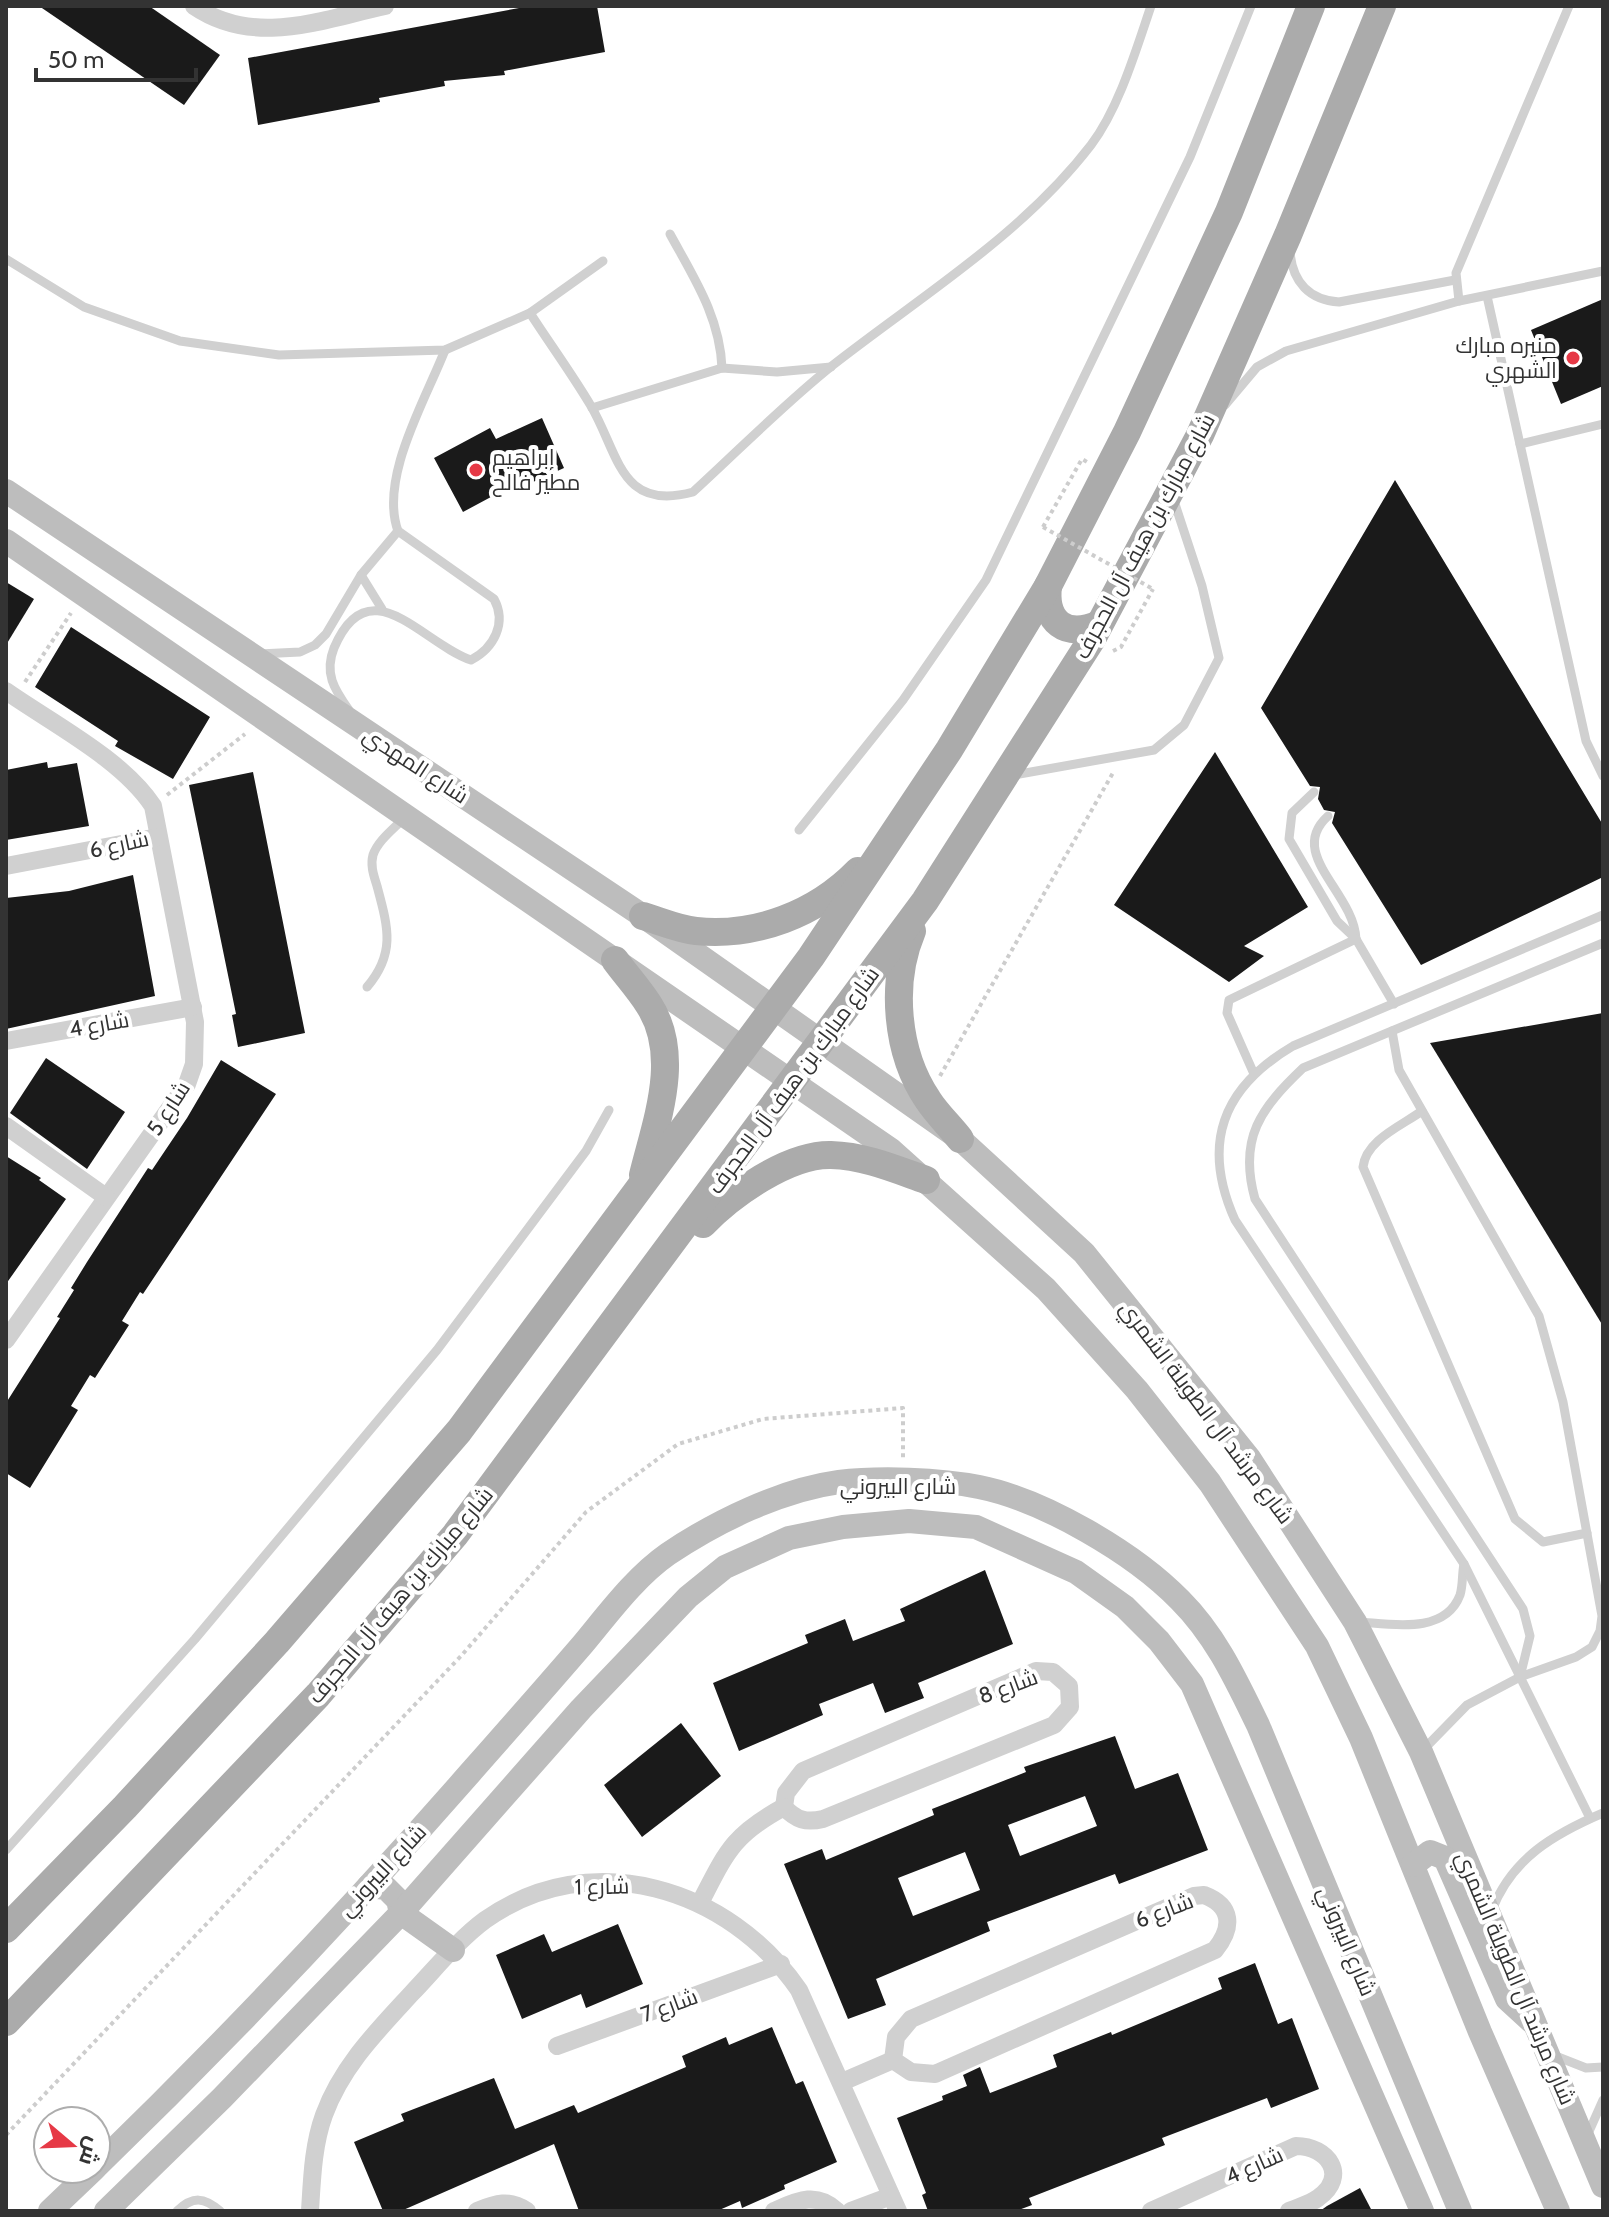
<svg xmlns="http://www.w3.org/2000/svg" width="1609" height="2217" font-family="Cabin,Cairo,sans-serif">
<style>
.building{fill:#1a1a1a;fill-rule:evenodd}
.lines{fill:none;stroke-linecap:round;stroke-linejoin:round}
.path{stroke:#cdcdcd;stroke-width:4;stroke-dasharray:4 4;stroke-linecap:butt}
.lane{stroke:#d0d0d0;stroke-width:9}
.street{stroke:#d0d0d0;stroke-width:18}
.secondary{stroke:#bdbdbd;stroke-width:24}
.primary{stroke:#ababab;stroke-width:28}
.path-bridge{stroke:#cdcdcd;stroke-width:4;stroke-dasharray:4 4;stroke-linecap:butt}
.poi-dot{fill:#e63946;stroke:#fff;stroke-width:3}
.labels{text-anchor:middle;stroke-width:8;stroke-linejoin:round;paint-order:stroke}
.poi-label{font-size:22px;fill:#333;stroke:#fff;text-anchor:end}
.street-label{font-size:22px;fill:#333;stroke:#fff}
</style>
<rect width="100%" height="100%" fill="#fff"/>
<!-- building -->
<g class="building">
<path d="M39 6H149L220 55 184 105Z"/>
<path d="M530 6H597L605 52 504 71 505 75 444 81 445 86 379 98 380 102 258 125 248 58Z"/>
<path d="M1603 299V386L1561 404 1531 330Z"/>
<path d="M542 418 564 468 533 482 530 476 463 512 434 458 490 428 496 439Z"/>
<path d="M1395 480 1603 825V877L1421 965 1332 823 1335 812 1324 810 1318 799 1320 787 1310 786 1261 708Z"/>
<path d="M6 582 34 599 6 645Z"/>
<path d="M71 627 210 717 173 779 115 746 118 741 35 687Z"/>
<path d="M1215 752 1308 907 1244 946 1264 956 1229 982 1114 905Z"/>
<path d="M47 762 48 768 77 763 89 826 6 840V770Z"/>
<path d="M253 772 305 1033 238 1047 232 1015 236 1014 189 785Z"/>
<path d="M133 875 155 996 6 1029V898L69 891Z"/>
<path d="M1603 1013V1326L1430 1043Z"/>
<path d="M46 1058 125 1112 87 1169 10 1113Z"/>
<path d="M221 1060 276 1094 143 1294 140 1292 122 1321 129 1325 95 1378 90 1375 71 1406 78 1410 30 1488 6 1473V1403L60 1318 57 1317 74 1290 71 1288 87 1262 148 1168 152 1170 187 1118Z"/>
<path d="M6 1156 41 1178 39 1180 66 1199 6 1284Z"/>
<path d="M985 1570 1013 1644 918 1683 924 1698 885 1713 873 1683 819 1704 823 1715 739 1751 713 1683 808 1643 805 1635 845 1619 853 1641 905 1621 900 1609Z"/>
<path d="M681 1723 721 1776 642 1837 604 1785Z"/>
<path d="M1115 1736 1135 1789 1178 1773 1208 1850 1119 1884 1115 1874 987 1922 990 1931 876 1979 886 2005 848 2019 784 1864 822 1849 826 1860 934 1815 932 1809 1026 1772 1024 1767ZM1085 1796 1097 1826 1020 1856 1008 1825ZM965 1852 980 1890 913 1916 898 1878Z"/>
<path d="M618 1924 643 1984 586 2008 581 1994 522 2019 496 1955 544 1934 552 1952Z"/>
<path d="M1255 1963 1278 2024 1292 2018 1319 2089 1271 2108 1267 2098 1162 2138 1165 2145 1029 2198 1032 2205 1016 2211H928L922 2195 926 2193 897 2118 943 2100 942 2096 967 2086 963 2075 980 2067 990 2093 1057 2067 1053 2055 1111 2032 1112 2035 1222 1989 1218 1978Z"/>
<path d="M772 2027 796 2084 803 2081 837 2162 784 2185 785 2189 742 2208 740 2201 717 2211H579L554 2144 401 2211H383L354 2142 404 2121 401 2114 494 2078 515 2129 574 2105 578 2113 686 2067 682 2056 726 2037 729 2045Z"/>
<path d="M1360 2188 1372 2211H1320L1327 2206Z"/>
</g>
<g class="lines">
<!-- path -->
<g class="path">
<path d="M1043 527 1082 459 1087 462"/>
<path d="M1113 651 1121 647 1153 589"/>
<path d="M25 682 71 613"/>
<path d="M167 795 245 734"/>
<path d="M940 1076 1114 771"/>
<path d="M6 2135 461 1656 586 1512 678 1444 763 1419 903 1408V1459"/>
</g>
<!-- lane -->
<g class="lane">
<path d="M670 234C694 278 720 317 722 368"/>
<path d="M1290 253C1293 282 1309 300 1339 302L1455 280"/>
<path d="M6 259 84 307 180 341 279 355 445 350 530 313C550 344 572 374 591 406 619 454 620 512 693 492 739 450 784 404 833 365 921 296 1022 235 1091 145 1119 108 1136 50 1151 6"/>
<path d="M1487 296 1586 741 1603 776"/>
<path d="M1459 301 1456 273 1569 6"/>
<path d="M530 313 603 261"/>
<path d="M1225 405 1257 367 1286 351 1459 301 1603 271"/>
<path d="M592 408 722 368 777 372 831 367"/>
<path d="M1520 444 1603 424"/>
<path d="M398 531C379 478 425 401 445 350"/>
<path d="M361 575 382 609"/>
<path d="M259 654 300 652 315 645 326 634 361 575 398 531 494 599C507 623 494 648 471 660 423 644 369 565 334 648 324 673 334 689 349 710"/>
<path d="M1014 775 1154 750 1184 725 1219 658 1202 586 1174 501"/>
<path d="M1314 792 1292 813 1289 839 1337 921 1356 939 1394 1004"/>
<path d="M1328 816C1286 854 1354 892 1356 939"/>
<path d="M799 830 903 700 986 580 1190 157 1251 6"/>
<path d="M367 987C396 953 388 927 377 886 374 876 370 866 373 855 378 840 395 828 406 816"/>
<path d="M1392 1031 1399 1070 1539 1316 1563 1402 1602 1616 1600 1631 1592 1647 1576 1657 1520 1677 1467 1705 1423 1750"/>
<path d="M1254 1074 1227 1013 1229 1000 1356 939"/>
<path d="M1422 1111C1401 1126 1366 1140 1363 1167L1515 1519 1543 1542 1587 1533"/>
<path d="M1359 1622C1391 1624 1445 1635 1460 1595 1463 1586 1462 1573 1464 1564"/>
<path d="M1520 1677 1530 1636 1523 1609 1255 1199C1238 1138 1261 1108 1303 1068L1603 943"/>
<path d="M1590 1818 1464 1564 1235 1220C1201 1144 1222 1088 1293 1046L1603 915"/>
<path d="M6 1850 195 1639 437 1350 586 1151 609 1110"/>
<path d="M1492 1910C1512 1858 1554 1834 1603 1813"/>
<path d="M1553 2055 1586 2068 1603 2067"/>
<path d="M1587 2136 1603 2100"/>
<path d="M177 2211C193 2196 204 2197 220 2211"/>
</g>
<!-- street -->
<g class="street">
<path d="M194 6C254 47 320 20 385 6"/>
<path d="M6 691C53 724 122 759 153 806L195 1022 194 1064 187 1084 6 1340"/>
<path d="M6 866 158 837"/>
<path d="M6 1041 193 1007"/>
<path d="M6 1126 106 1197"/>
<path d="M1036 1671 1053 1672 1069 1686 1070 1707 1054 1725 823 1819C806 1823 796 1820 784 1807L786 1793 803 1771Z"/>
<path d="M1204 1895C1233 1906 1233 1928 1215 1950L935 2074 911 2072 893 2060 896 2037 911 2019 1194 1896Z"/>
<path d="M700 1903C726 1853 732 1835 784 1807"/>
<path d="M557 2046 781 1964"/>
<path d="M842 2082 893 2060"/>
<path d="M310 2211C312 2179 313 2145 324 2115 342 2066 377 2031 412 1993 435 1969 458 1940 485 1920 591 1845 729 1888 799 1990L898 2211"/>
<path d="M477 2211C496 2203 509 2199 527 2211"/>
<path d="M774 2211C797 2201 816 2191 837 2211"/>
<path d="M851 2211 891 2196"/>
<path d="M1151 2211 1296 2146C1328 2146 1349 2176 1318 2198 1310 2204 1298 2207 1289 2211"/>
</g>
<!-- secondary -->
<g class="secondary">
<path d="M6 491 643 916 960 1139 1084 1253 1249 1458 1355 1622 1421 1752 1603 2186"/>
<path d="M6 541 891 1150 1046 1289 1137 1390 1210 1483 1317 1646 1361 1738 1480 2032 1558 2211"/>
<path d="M1413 1865 1430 1852 1445 1858 1507 1999 1531 2021"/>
<path d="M369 1886 386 1888 398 1900 401 1913 453 1950"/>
<path d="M96 2167C226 2041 351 1909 470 1773 508 1730 546 1687 583 1644 608 1614 635 1577 668 1554 717 1521 781 1490 839 1482 878 1477 940 1479 979 1487 1044 1500 1134 1553 1180 1600 1216 1636 1236 1680 1258 1725L1460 2211"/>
<path d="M50 2211 94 2169"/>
<path d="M106 2211 222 2098 401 1913 581 1709 688 1597 725 1567 789 1538 843 1527 909 1521 976 1527 1076 1572 1125 1607 1159 1641 1192 1684 1422 2211"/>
</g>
<!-- primary -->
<g class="primary">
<path d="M1048 586C1044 622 1066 639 1099 624"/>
<path d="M643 916C660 921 678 929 696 931 756 937 816 914 858 871"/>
<path d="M912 931C890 983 896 1053 928 1100 937 1114 950 1126 960 1139"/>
<path d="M615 960C626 975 639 989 649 1005 682 1056 656 1122 643 1175"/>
<path d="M703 1224C731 1195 788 1154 831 1155 865 1156 895 1169 926 1180"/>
<path d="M6 1929 125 1807 277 1642 459 1431 811 957 949 750 1048 586 1127 432 1229 212 1311 6"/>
<path d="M6 2022 318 1695 455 1535 925 901 1092 639 1200 435 1288 235 1382 6"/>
</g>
<!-- path-bridge -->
<path class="path-bridge" d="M1043 527 1153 589"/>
</g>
<!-- markers -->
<g class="poi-dot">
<circle cx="1573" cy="358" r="8"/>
<circle cx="476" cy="470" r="8"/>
</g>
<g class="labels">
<!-- poi labels -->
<g class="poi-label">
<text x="1557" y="353">منيره مبارك<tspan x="1557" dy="25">الشهري</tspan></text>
<text x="492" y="465" text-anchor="start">إبراهيم<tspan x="492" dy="25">مطير فالح</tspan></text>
</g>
<!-- street labels -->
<g class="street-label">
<text transform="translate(1144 536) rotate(-62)" y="8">شارع مبارك بن هيف آل الحجرف</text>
<text transform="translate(416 765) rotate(33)" y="8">شارع المهدي</text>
<text transform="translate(119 844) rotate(-12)" y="8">شارع 6</text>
<text transform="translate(99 1024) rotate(-10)" y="8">شارع 4</text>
<text transform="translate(793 1080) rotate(-54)" y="8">شارع مبارك بن هيف آل الحجرف</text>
<text transform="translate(168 1108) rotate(-57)" y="8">شارع 5</text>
<text transform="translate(1207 1412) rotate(53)" y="8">شارع مرشد آل الطويلة الشمري</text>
<text x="898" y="1494">شارع البيروني</text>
<text transform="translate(400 1595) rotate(-50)" y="8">شارع مبارك بن هيف آل الحجرف</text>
<text transform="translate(1008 1686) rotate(-20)" y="8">شارع 8</text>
<text transform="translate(382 1870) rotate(-47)" y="8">شارع البيروني</text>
<text transform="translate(602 1886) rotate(-1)" y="8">شارع 1</text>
<text transform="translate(1164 1910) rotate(-21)" y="8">شارع 6</text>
<text transform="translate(1347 1941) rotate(67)" y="8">شارع البيروني</text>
<text transform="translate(1516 1978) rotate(67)" y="8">شارع مرشد آل الطويلة الشمري</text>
<text transform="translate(669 2005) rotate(-20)" y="8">شارع 7</text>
<text transform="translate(1254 2165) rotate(-24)" y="8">شارع 4</text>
</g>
</g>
<!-- border -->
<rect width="1609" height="2217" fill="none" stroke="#333333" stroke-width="16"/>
<!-- north arrow -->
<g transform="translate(72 2145) rotate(109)"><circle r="38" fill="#ffffff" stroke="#adadad" stroke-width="2"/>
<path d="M0-6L14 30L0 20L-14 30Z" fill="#e63946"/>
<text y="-12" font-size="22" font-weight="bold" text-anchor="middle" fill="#333333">ش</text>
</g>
<!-- scale -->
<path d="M36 68v12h160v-12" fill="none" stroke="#333333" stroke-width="4"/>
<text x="48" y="68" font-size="24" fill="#333333" stroke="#ffffff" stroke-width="6" paint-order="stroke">50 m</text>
</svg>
